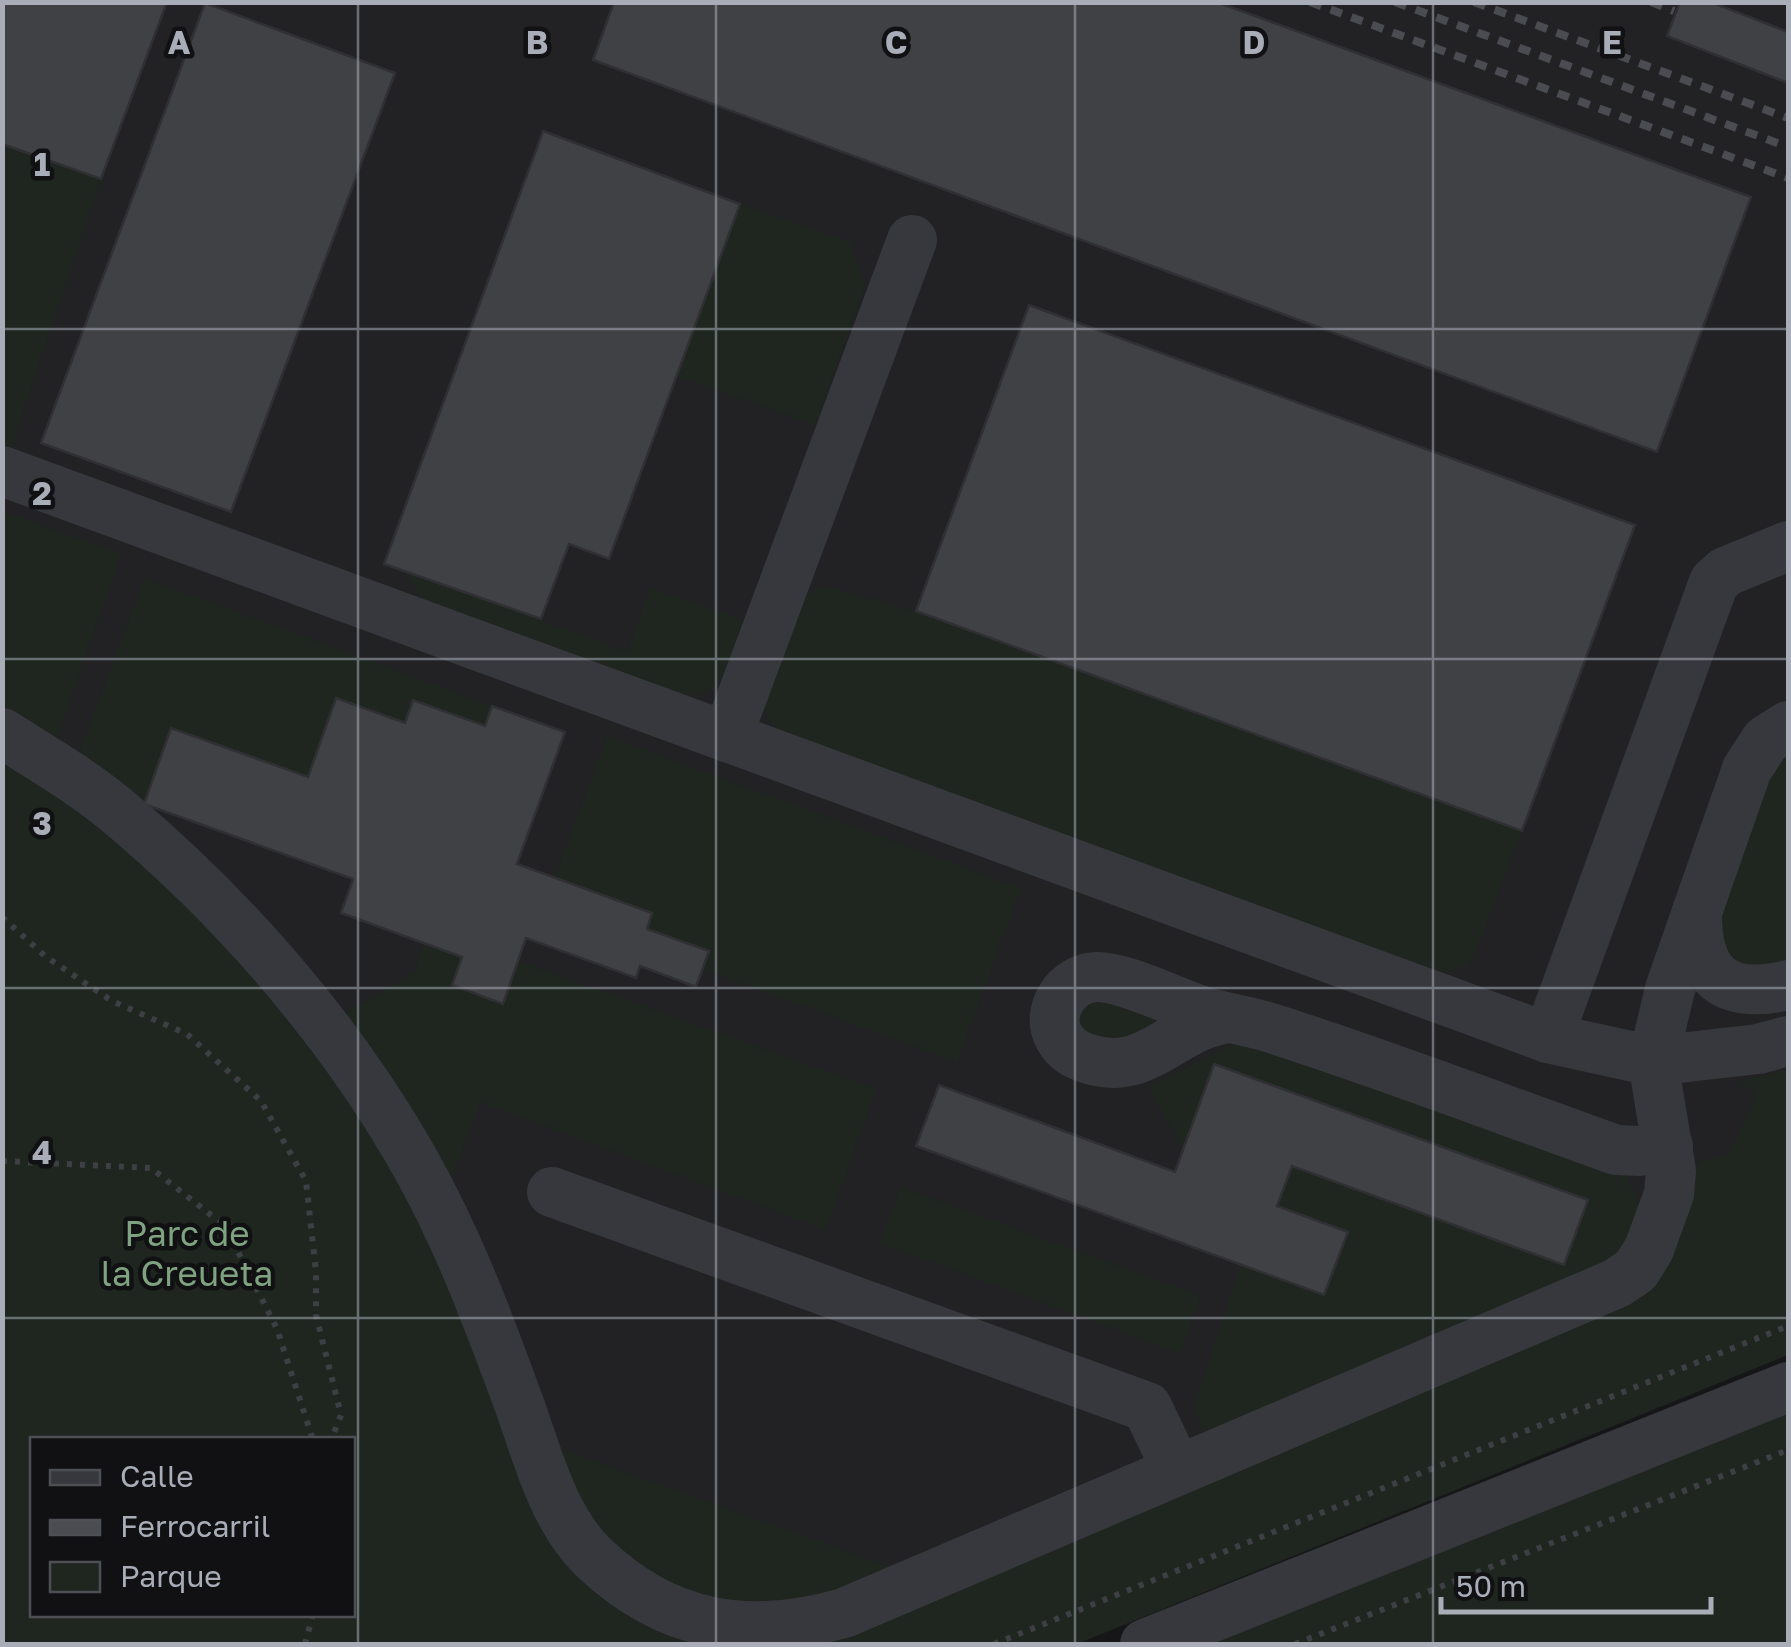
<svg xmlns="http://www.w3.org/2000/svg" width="1791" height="1647" font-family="'Golos Text',sans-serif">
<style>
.built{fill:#222225}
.green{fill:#1e261f;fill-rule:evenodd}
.building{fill:#404145;stroke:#303034;stroke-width:2.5}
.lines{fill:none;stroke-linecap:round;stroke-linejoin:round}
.path{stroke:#3d3f44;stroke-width:6;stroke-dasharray:5 8;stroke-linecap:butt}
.minor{stroke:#37383d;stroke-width:50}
.rail{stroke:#4a4c52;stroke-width:8;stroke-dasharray:12 10;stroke-linecap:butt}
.grid{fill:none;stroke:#a8adb8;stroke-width:2.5;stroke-opacity:0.55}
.labels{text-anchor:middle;stroke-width:9;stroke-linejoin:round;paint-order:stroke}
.park-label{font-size:35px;fill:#7fa381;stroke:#111113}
.grid-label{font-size:32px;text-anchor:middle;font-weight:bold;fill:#a8adb8;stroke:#111113;stroke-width:9;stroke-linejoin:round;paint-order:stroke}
</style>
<rect width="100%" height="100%" fill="#161618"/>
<!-- built -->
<path class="built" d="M2 3H1788V1278L896 1644H565L3 830Z"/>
<!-- green -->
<g class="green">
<path d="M2 144 101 179 11 448 2 445Z"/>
<path d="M740 204 850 242 865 286 815 425 676 376Z"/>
<path d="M2 511 121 554 54 748 3 714Z"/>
<path d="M404 570 627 652 651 588 742 620C730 656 727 701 680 695L424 603Z"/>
<path d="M145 578 492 706 485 726 414 700 405 723 336 698 308 777 144 804 76 761Z"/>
<path d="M822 586 916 611 1522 831 1474 956 1466 966 1441 974 781 732C767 721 764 712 762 694L800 598Z"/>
<path d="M607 736 1021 888 957 1062 702 969 708 951 647 929 651 913 555 877Z"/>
<path d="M1788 748V962L1751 966 1737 961 1721 942 1719 901 1764 780Z"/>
<path d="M2 751 192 904 320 1049 402 1178 542 1514 739 1643 1662 1263 1700 1162 1729 1154 1757 1092 1737 1082 1788 1069V1355L1077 1644H3ZM32 1440H352V1614H32Z"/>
<path d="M424 943 462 957 452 986 502 1003 518 961 876 1089 826 1230 480 1102 448 1187 337 1018 415 972Z"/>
<path d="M1089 996 1163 1018 1124 1051 1087 1043 1075 1018Z"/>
<path d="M1236 1042 1616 1164C1643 1203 1644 1203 1633 1249L1212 1435 1202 1431 1196 1412 1197 1398 1241 1265 1347 1232 1277 1206 1292 1166 1563 1265 1588 1200 1215 1064 1183 1149 1149 1087Z"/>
<path d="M901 1187 1201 1296 1180 1353 880 1243Z"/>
<path d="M1788 1411V1644H1202Z"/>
<path d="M555 1447 905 1572 823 1603 735 1608 658 1582 597 1531Z"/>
</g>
<!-- building -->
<g class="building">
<path d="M2 2H167L101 179 2 144Z"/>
<path d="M614 2H1217L1751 197 1657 452 593 60Z"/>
<path d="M1680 2H1711L1788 32V83L1667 36Z"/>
<path d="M205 3 395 73 231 512 41 443Z"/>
<path d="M543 131 740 204 609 559 569 544 541 619 384 564Z"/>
<path d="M1029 305 1635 525 1522 831 916 611Z"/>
<path d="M336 698 405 723 413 700 485 726 492 706 565 732 517 864 652 913 647 929 709 951 696 987 640 966 636 978 526 938 503 1004 452 985 462 957 341 913 353 879 144 804 171 728 308 777Z"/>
<path d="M1214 1064 1588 1200 1564 1265 1292 1166 1277 1206 1348 1232 1324 1295 916 1146 939 1085 1175 1172Z"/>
</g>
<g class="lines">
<!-- path -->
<g class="path">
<path d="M2 917 45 956 112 1001 187 1034 261 1101 306 1181 316 1272V1315L341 1415 331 1440"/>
<path d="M2 1161 151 1168 225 1226 277 1329 313 1440"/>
<path d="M305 1644 313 1614"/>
<path d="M994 1644 1788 1326"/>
<path d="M1295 1644 1788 1450"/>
</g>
<!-- minor -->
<g class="minor">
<path d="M2 471 1548 1038 1653 1061 1758 1049 1788 1041"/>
<path d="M2 733C40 757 81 781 115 809 252 923 381 1077 454 1240 478 1292 498 1347 518 1401 537 1453 552 1517 593 1557 667 1628 749 1640 844 1613L1617 1283 1636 1270 1649 1249 1669 1194 1671 1171 1653 1061 1670 989 1747 769 1766 740 1788 726"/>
<path d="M727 737 912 240"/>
<path d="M1697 911C1696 977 1725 1000 1788 985"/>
<path d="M1230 1018C1175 1023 1148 1078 1089 1059 1076 1055 1066 1050 1059 1037 1045 1011 1067 978 1096 977 1123 976 1176 1003 1205 1012 1226 1018 1249 1021 1271 1028 1387 1065 1501 1109 1616 1150L1640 1151 1668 1146"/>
<path d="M1548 1038 1714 582 1725 572 1788 546"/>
<path d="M552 1192 1147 1407 1177 1470"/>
<path d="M1145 1644 1788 1387"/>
</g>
<!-- rail -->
<g class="rail">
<path d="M1310 2 1788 178"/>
<path d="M1395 2 1788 147"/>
<path d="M1474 2 1788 118"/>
<path d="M1651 2 1674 11"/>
</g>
</g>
<!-- grid -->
<path class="grid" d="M358 2V1644M716 2V1644M1075 2V1644M1433 2V1644M2 329H1788M2 659H1788M2 988H1788M2 1318H1788"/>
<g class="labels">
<!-- park labels -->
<g class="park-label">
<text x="187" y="1246">Parc de<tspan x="187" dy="40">la Creueta</tspan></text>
</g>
</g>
<g class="grid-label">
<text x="179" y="54">A</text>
<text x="537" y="54">B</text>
<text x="896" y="54">C</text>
<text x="1254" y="54">D</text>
<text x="1612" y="54">E</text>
<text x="42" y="176">1</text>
<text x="42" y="505">2</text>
<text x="42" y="835">3</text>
<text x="42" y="1164">4</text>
</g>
<!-- border -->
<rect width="1791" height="1647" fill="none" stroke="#a8adb8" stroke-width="10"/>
<!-- legend -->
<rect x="30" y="1437" width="325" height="180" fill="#111113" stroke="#4d4f55" stroke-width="2.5"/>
<rect x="50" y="1470" width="50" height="15" fill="#37383d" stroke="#4d4f55" stroke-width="2.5"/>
<text x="120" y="1487" font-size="30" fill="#a8adb8">Calle</text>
<rect x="50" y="1520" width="50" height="15" fill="#4a4c52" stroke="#4d4f55" stroke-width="2.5"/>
<text x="120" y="1537" font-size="30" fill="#a8adb8">Ferrocarril</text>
<rect x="50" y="1562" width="50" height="30" fill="#1e261f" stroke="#4d4f55" stroke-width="2.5"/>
<text x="120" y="1587" font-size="30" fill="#a8adb8">Parque</text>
<!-- scale -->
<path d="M1441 1597v15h270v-15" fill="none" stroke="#a8adb8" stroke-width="5"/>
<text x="1456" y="1597" font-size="30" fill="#a8adb8" stroke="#111113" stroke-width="8" paint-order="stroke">50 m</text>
</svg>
